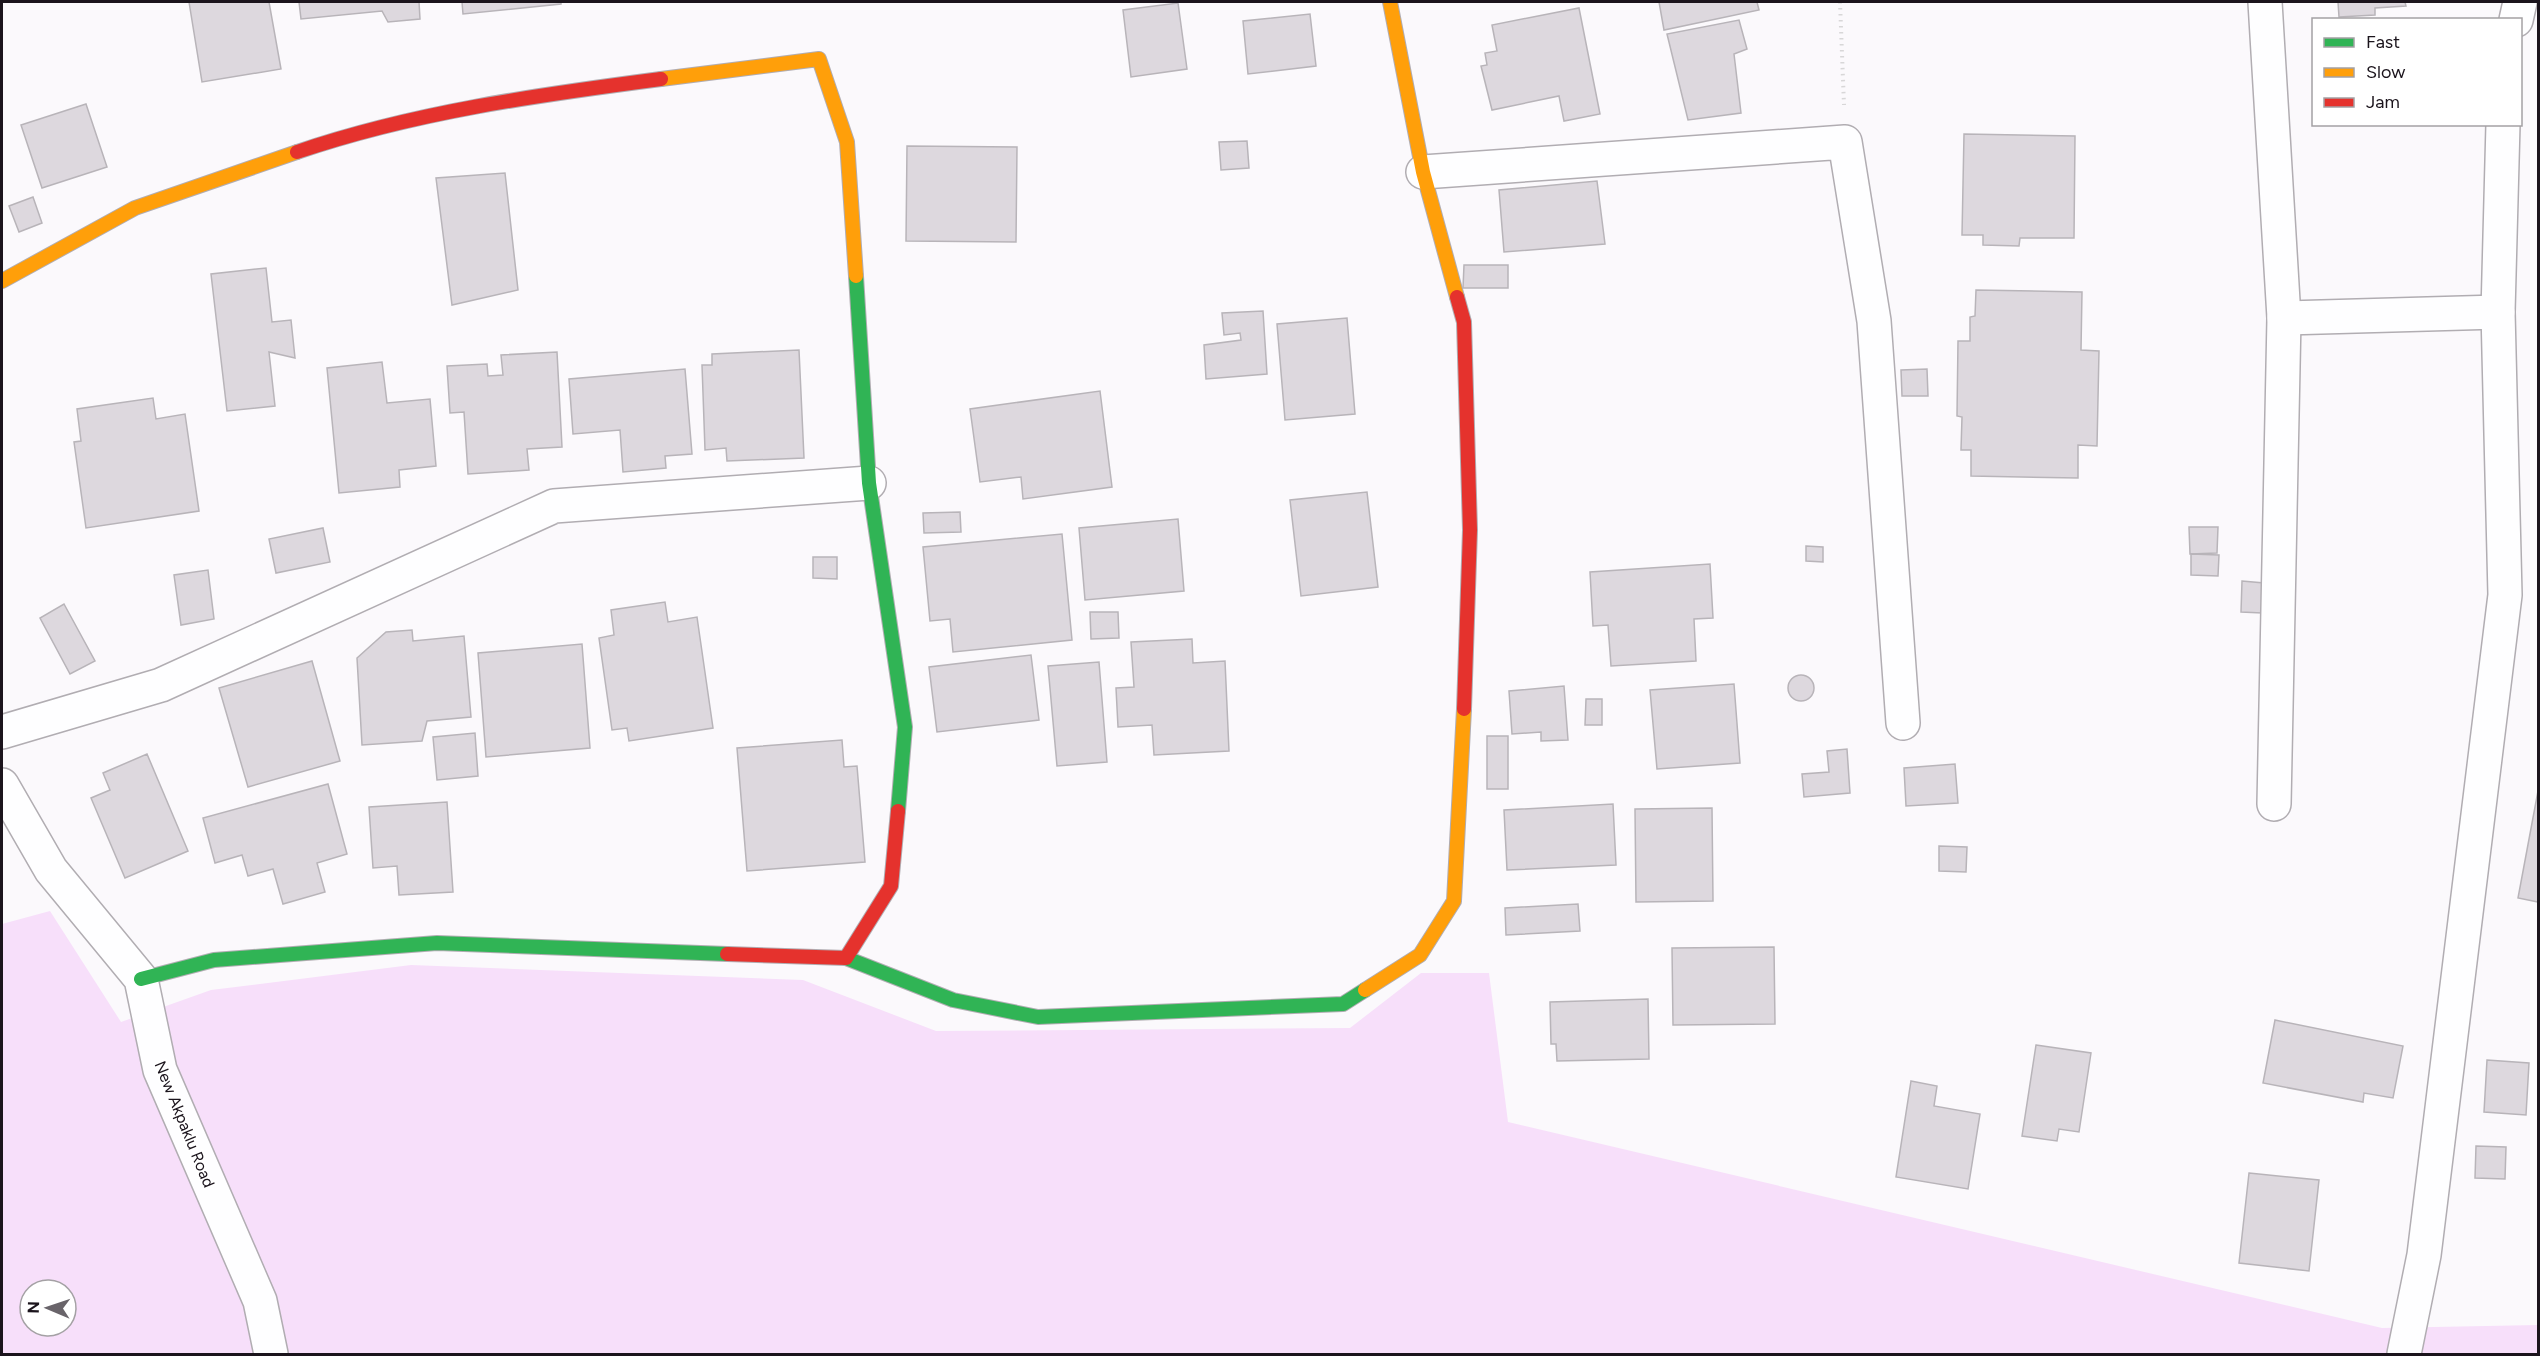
<svg xmlns="http://www.w3.org/2000/svg" width="2540" height="1356" font-family="Figtree,sans-serif">
<style>
.green{fill:#f7dffa;fill-rule:evenodd}
.building{fill:#ddd8de;stroke:#b8b4b9;stroke-width:1.5}
.lines{fill:none;stroke-linecap:round;stroke-linejoin:round}
.street-casing{stroke:#b1adb2;stroke-width:36}
.fast-casing{stroke:#b1adb2;stroke-width:16}
.slow-casing{stroke:#b1adb2;stroke-width:16}
.jam-casing{stroke:#b1adb2;stroke-width:16}
.path{stroke:#d8d7d8;stroke-width:4;stroke-dasharray:1.5 4.5;stroke-linecap:butt}
.street{stroke:#fefeff;stroke-width:33}
.fast{stroke:#30b455;stroke-width:14}
.slow{stroke:#ff9f0a;stroke-width:14}
.jam{stroke:#e5322d;stroke-width:14}
.labels{text-anchor:middle;stroke-width:4.5;stroke-linejoin:round;paint-order:stroke}
.street-label{font-size:16px;fill:#1b141c;stroke:#fff}
</style>
<rect width="100%" height="100%" fill="#fbf9fc"/>
<!-- green -->
<path class="green" d="M50 911 121 1022 211 990 411 965 803 980 936 1031 1350 1028 1421 973H1489L1508 1122 2382 1328 2538 1325V1354H2V924ZM30 1290H66V1326H30Z"/>
<!-- building -->
<g class="building">
<path d="M189 2H269L281 69 202 82Z"/>
<path d="M299 2H419L420 19 388 22 382 11 301 19Z"/>
<path d="M462 2H561V4L463 14Z"/>
<path d="M1659 2H1757L1759 10 1664 30Z"/>
<path d="M2311 2H2405L2406 6 2375 8V15L2339 17 2338 2Z"/>
<path d="M1178 3 1187 69 1131 77 1123 10Z"/>
<path d="M1579 8 1600 114 1564 121 1559 96 1492 110 1481 66 1487 65 1485 53 1497 51 1492 25Z"/>
<path d="M1310 14 1316 66 1248 74 1243 21Z"/>
<path d="M1739 20 1747 49 1734 54 1741 113 1688 120 1667 34Z"/>
<path d="M86 104 107 167 42 188 21 125Z"/>
<path d="M1964 134 2075 136 2074 238H2020L2019 246 1983 245V235H1962Z"/>
<path d="M1247 141 1249 168 1221 170 1219 142Z"/>
<path d="M907 146 1017 147 1016 242 906 241Z"/>
<path d="M505 173 518 290 452 305 436 178Z"/>
<path d="M1597 181 1605 244 1504 252 1499 190Z"/>
<path d="M33 197 42 223 19 232 9 206Z"/>
<path d="M1464 265H1508V288H1463Z"/>
<path d="M266 268 272 322 291 320 295 358 269 352 275 406 227 411 211 274Z"/>
<path d="M1976 290 2082 292 2081 350 2099 351 2097 446 2078 445V478L1971 476V450H1961L1962 417 1957 416 1958 341H1970V317L1975 316Z"/>
<path d="M1263 311 1267 374 1206 379 1204 345 1241 340 1240 333 1224 335 1222 313Z"/>
<path d="M1347 318 1355 414 1285 420 1277 324Z"/>
<path d="M799 350 804 458 727 461 726 448 705 450 702 365H712V354Z"/>
<path d="M557 352 562 447 527 449 529 470 468 474 464 412 450 413 447 366 487 364 488 376 503 375 501 355Z"/>
<path d="M382 362 387 403 430 399 436 466 399 470 400 487 339 493 327 368Z"/>
<path d="M685 369 692 454 665 456 666 468 623 472 620 430 573 434 569 379Z"/>
<path d="M1927 369 1928 396H1902L1901 370Z"/>
<path d="M1100 391 1112 487 1023 499 1021 477 980 482 970 409Z"/>
<path d="M153 398 156 419 185 414 199 511 86 528 74 442 81 441 77 409Z"/>
<path d="M1367 492 1378 587 1301 596 1290 500Z"/>
<path d="M960 512 961 532 924 533 923 513Z"/>
<path d="M1178 519 1184 591 1085 600 1079 528Z"/>
<path d="M2189 527H2218L2217 553 2190 554Z"/>
<path d="M323 528 330 562 276 573 269 539Z"/>
<path d="M1062 534 1072 640 953 652 950 619 930 621 923 547Z"/>
<path d="M1806 546 1823 547V562L1806 561Z"/>
<path d="M2191 554 2219 555 2218 576 2191 575Z"/>
<path d="M813 557H837V579L813 578Z"/>
<path d="M1710 564 1713 618 1694 619 1696 661 1611 666 1608 625 1593 626 1590 572Z"/>
<path d="M208 570 214 619 181 625 174 575Z"/>
<path d="M2242 581 2264 583 2262 613 2241 612Z"/>
<path d="M665 602 668 622 697 617 713 728 629 741 627 728 612 730 599 638 614 635 611 610Z"/>
<path d="M64 604 95 661 70 674 40 618Z"/>
<path d="M1090 612H1118L1119 638 1091 639Z"/>
<path d="M412 630 413 641 464 636 471 717 427 721 422 741 362 745 357 658 386 632Z"/>
<path d="M1192 639 1193 663 1225 661 1229 751 1154 755 1152 725 1118 727 1116 688 1134 687 1131 642Z"/>
<path d="M582 644 590 748 486 757 478 653Z"/>
<path d="M1031 655 1039 720 937 732 929 667Z"/>
<path d="M312 661 340 761 248 787 219 688Z"/>
<path d="M1099 662 1107 762 1057 766 1048 666Z"/>
<circle cx="1801" cy="688" r="13"/>
<path d="M1734 684 1740 763 1657 769 1650 690Z"/>
<path d="M1564 686 1568 740 1541 741V732L1512 734 1509 691Z"/>
<path d="M1586 699H1602V725H1585Z"/>
<path d="M475 733 478 776 437 780 433 737Z"/>
<rect x="1487" y="736" width="21" height="53"/>
<path d="M842 740 844 767 857 766 865 862 747 871 737 748Z"/>
<path d="M1847 749 1850 793 1804 797 1802 774 1829 772 1827 751Z"/>
<path d="M147 754 188 851 125 878 91 798 110 790 103 773Z"/>
<path d="M1955 764 1958 803 1906 806 1904 768Z"/>
<path d="M328 784 347 854 317 863 325 892 283 904 273 869 248 876 242 855 215 863 203 818Z"/>
<path d="M2538 791V902L2518 898Z"/>
<path d="M447 802 453 892 399 895 397 866 373 868 369 807Z"/>
<path d="M1613 804 1616 865 1507 870 1504 810Z"/>
<path d="M1712 808 1713 901 1636 902 1635 809Z"/>
<path d="M1939 846 1967 847 1966 872 1939 871Z"/>
<path d="M1578 904 1580 931 1506 935 1505 908Z"/>
<path d="M1774 947 1775 1024 1673 1025 1672 948Z"/>
<path d="M1648 999 1649 1059 1557 1061 1556 1044H1551L1550 1002Z"/>
<path d="M2275 1020 2403 1046 2393 1098 2364 1093 2363 1102 2263 1083Z"/>
<path d="M2036 1045 2091 1053 2079 1132 2059 1129 2057 1141 2022 1136Z"/>
<path d="M2487 1060 2529 1063 2526 1115 2484 1112Z"/>
<path d="M1911 1081 1937 1086 1934 1106 1980 1114 1968 1189 1896 1177Z"/>
<path d="M2476 1146 2506 1147 2505 1179 2475 1178Z"/>
<path d="M2249 1173 2319 1180 2309 1271 2239 1263Z"/>
</g>
<g class="lines">
<!-- street casing -->
<g class="street-casing">
<g id="street">
<path d="M2265 2 2284 318 2274 804"/>
<path d="M2516 20 2520 2"/>
<path d="M1423 172 1845 142 1874 321 1903 723"/>
<path d="M2284 318 2498 312"/>
<path d="M2 732 161 685 554 506 869 483"/>
<path d="M2 785 51 870 141 979 160 1070 260 1301 271 1354"/>
<path d="M2404 1354 2424 1255 2505 595 2498 312 2503 124"/>
</g>
</g>
<!-- fast casing -->
<g class="fast-casing">
<g id="fast">
<path d="M856 276 869 483 905 727 898 811"/>
<path d="M846 958 953 1000 1038 1017 1343 1004 1365 990"/>
<path d="M141 979 214 960 437 943 727 954"/>
</g>
</g>
<!-- slow casing -->
<g class="slow-casing">
<g id="slow">
<path d="M1390 2 1423 172 1457 297"/>
<path d="M661 79 819 59 847 142 856 276"/>
<path d="M2 281 135 208 297 152"/>
<path d="M1365 990 1420 955 1454 901 1464 709"/>
</g>
</g>
<!-- jam casing -->
<g class="jam-casing">
<g id="jam">
<path d="M297 152C414 112 538 95 661 79"/>
<path d="M1457 297 1464 322 1470 530 1464 709"/>
<path d="M727 954 846 958 891 886 898 811"/>
</g>
</g>
<!-- path -->
<path class="path" d="M1840 2 1844 105"/>
<!-- street -->
<use href="#street" class="street"/>
<!-- fast -->
<use href="#fast" class="fast"/>
<!-- slow -->
<use href="#slow" class="slow"/>
<!-- jam -->
<use href="#jam" class="jam"/>
</g>
<g class="labels">
<!-- street labels -->
<g class="street-label">
<text transform="translate(185 1124) rotate(68)" y="6">New Akpaklu Road</text>
</g>
</g>
<!-- border -->
<rect width="2540" height="1356" fill="none" stroke="#1b141c" stroke-width="6"/>
<!-- legend -->
<rect x="2312" y="18" width="210" height="108" fill="#ffffff" stroke="#a4a1a4" stroke-width="1.5"/>
<rect x="2324" y="38" width="30" height="9" fill="#30b455" stroke="#a4a1a4" stroke-width="1.5"/>
<text x="2366" y="48" font-size="18" fill="#1b141c">Fast</text>
<rect x="2324" y="68" width="30" height="9" fill="#ff9f0a" stroke="#a4a1a4" stroke-width="1.5"/>
<text x="2366" y="78" font-size="18" fill="#1b141c">Slow</text>
<rect x="2324" y="98" width="30" height="9" fill="#e5322d" stroke="#a4a1a4" stroke-width="1.5"/>
<text x="2366" y="108" font-size="18" fill="#1b141c">Jam</text>
<!-- north arrow -->
<g transform="translate(48 1308) rotate(272)"><circle r="28" fill="#ffffff" stroke="#a4a1a4" stroke-width="1.5"/>
<path d="M0-4.5L10 22L0 15L-10 22Z" fill="#69646a"/>
<text y="-9" font-size="16" font-weight="bold" text-anchor="middle" fill="#1b141c">N</text>
</g>
</svg>
